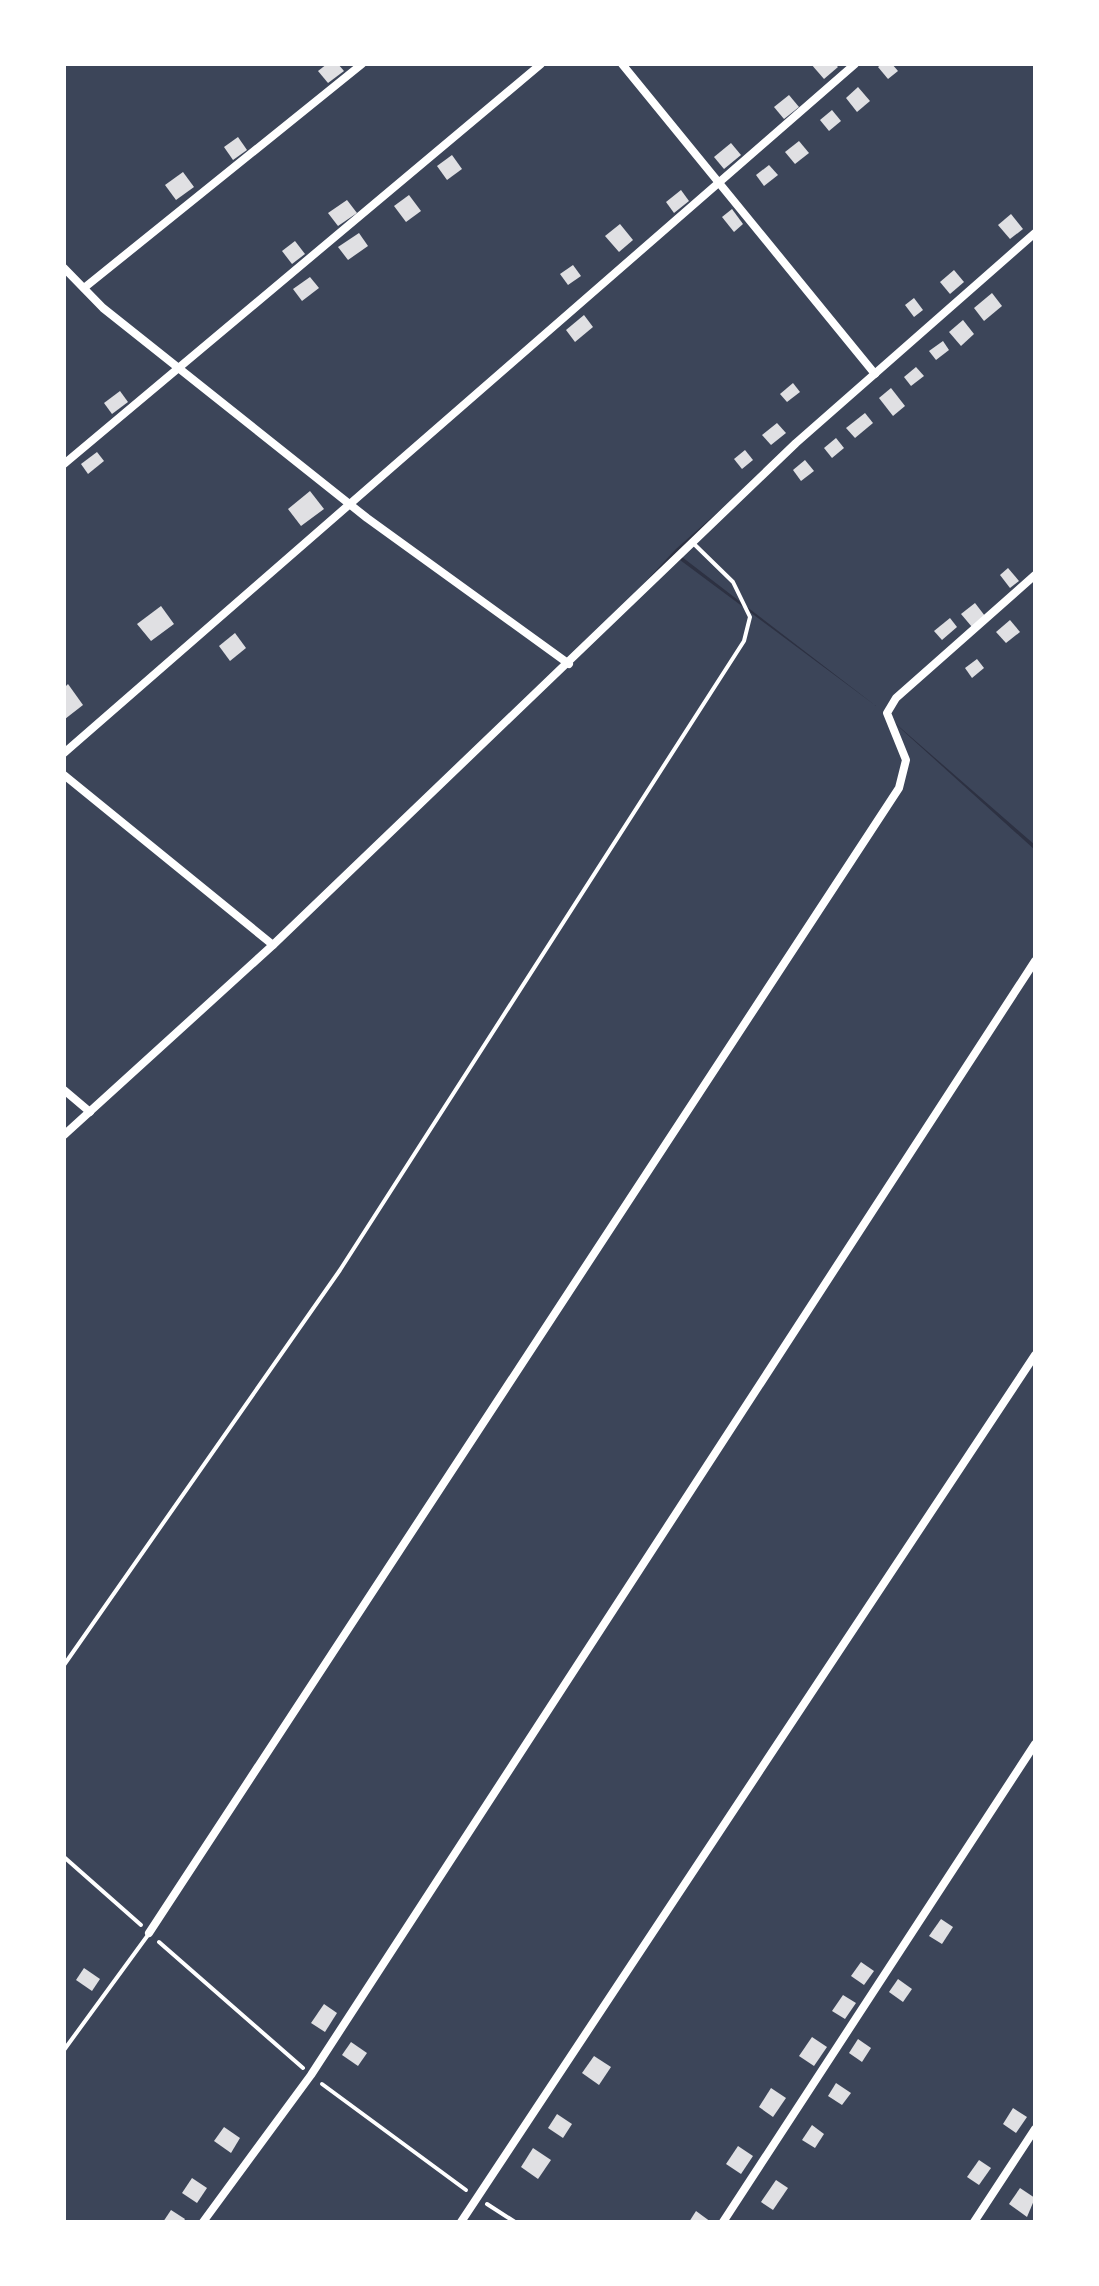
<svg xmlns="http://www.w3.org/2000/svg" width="1099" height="2286" font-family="'IBM Plex Serif',serif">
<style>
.green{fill:#3c4559;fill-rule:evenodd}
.building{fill:#e0e0e3}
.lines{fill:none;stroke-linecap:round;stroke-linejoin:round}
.path{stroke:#fff;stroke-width:4}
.service{stroke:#fff;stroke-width:4}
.minor{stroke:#fff;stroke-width:8}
</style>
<rect width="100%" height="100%" fill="#2d3142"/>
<!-- green -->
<path class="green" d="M64 64H1035V845L880 710 1035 850V2222H64ZM778 459 682 557 876 706 680 560 581 651 676 549Z"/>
<!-- building -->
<g class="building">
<path d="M327 64H338L344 71 328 83 318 71Z"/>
<path d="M811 64H835L838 67 824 79Z"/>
<path d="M882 64H892L898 71 888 79 878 67Z"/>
<path d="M858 87 870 101 857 112 846 98Z"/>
<path d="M789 95 799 107 784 119 774 107Z"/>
<path d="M832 110 841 121 829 131 820 120Z"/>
<path d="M238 137 247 150 233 160 224 147Z"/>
<path d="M799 141 809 153 795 164 785 152Z"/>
<path d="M731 143 741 155 724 169 714 157Z"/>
<path d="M452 155 462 169 447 180 437 166Z"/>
<path d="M769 165 778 175 764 186 756 175Z"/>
<path d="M183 172 194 187 176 200 165 185Z"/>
<path d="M681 190 689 201 674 213 666 202Z"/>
<path d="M409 195 421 211 406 222 394 206Z"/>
<path d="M347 200 357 213 338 226 328 213Z"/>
<path d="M732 209 743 224 734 232 722 217Z"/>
<path d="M1011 214 1023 229 1010 239 998 225Z"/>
<path d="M620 224 633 240 619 252 605 236Z"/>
<path d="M359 233 368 246 348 260 338 247Z"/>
<path d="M295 241 305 254 292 264 282 251Z"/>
<path d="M573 265 581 276 568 285 560 274Z"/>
<path d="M954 270 964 282 950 294 940 282Z"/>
<path d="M310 277 319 288 302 301 293 289Z"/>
<path d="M992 293 1002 306 984 321 974 308Z"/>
<path d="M914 298 923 310 914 317 905 305Z"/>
<path d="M584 315 593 327 575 342 566 330Z"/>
<path d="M963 320 974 334 961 346 949 332Z"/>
<path d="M943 341 949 350 936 360 929 351Z"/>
<path d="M916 367 924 376 911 386 904 377Z"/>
<path d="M793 383 800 392 787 402 780 394Z"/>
<path d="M891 388 905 406 893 416 879 398Z"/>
<path d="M120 391 128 402 112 414 104 403Z"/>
<path d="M865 413 873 423 855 438 846 428Z"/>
<path d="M777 423 786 433 771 445 762 435Z"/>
<path d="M836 438 844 448 832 458 824 448Z"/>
<path d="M745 450 753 460 742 469 734 459Z"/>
<path d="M97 452 104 461 88 474 81 464Z"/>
<path d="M805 460 814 471 801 481 793 470Z"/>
<path d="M310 491 324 509 301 526 288 509Z"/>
<path d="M1008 568 1019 581 1010 588 1000 575Z"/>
<path d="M975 603 985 616 972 627 961 614Z"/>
<path d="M161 606 174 624 151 641 137 624Z"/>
<path d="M950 618 957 627 942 640 934 631Z"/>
<path d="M1010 620 1020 632 1006 643 996 632Z"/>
<path d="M235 633 246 648 230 661 219 646Z"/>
<path d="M977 659 984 668 972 678 965 668Z"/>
<path d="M68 684 83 705 65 719 64 688Z"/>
<path d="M941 1919 953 1927 942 1944 929 1936Z"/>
<path d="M861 1962 874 1971 864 1985 851 1976Z"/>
<path d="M84 1968 100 1979 92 1991 76 1980Z"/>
<path d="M898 1979 912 1989 903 2002 889 1992Z"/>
<path d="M843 1995 856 2003 845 2019 832 2011Z"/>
<path d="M324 2004 337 2013 325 2032 311 2023Z"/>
<path d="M812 2037 827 2047 814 2066 799 2056Z"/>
<path d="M858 2039 871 2048 862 2062 849 2053Z"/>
<path d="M351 2042 367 2053 358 2066 342 2055Z"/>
<path d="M594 2056 611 2067 599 2085 582 2073Z"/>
<path d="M836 2083 851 2093 842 2105 828 2096Z"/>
<path d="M771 2088 786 2098 773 2117 759 2107Z"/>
<path d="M1013 2108 1027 2117 1016 2133 1003 2124Z"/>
<path d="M557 2114 572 2124 563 2138 548 2128Z"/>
<path d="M812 2125 824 2134 815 2148 802 2140Z"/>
<path d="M224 2127 240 2138 231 2153 214 2141Z"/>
<path d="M738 2146 753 2156 741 2174 726 2164Z"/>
<path d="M533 2148 551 2160 538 2179 521 2167Z"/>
<path d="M979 2160 991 2168 979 2185 967 2177Z"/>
<path d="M192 2178 207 2188 197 2203 182 2193Z"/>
<path d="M776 2180 788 2188 773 2210 761 2202Z"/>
<path d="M1020 2188 1035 2198 1027 2217 1009 2204Z"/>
<path d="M171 2210 185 2219 183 2222H163Z"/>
<path d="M696 2211 711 2222H689Z"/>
</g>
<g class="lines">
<!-- path -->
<g class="path">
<path d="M64 1857 141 1925"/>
<path d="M159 1942 303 2068"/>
<path d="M322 2084 466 2190"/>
<path d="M487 2204 515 2222"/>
</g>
<!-- service -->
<g class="service">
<path d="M64 1665 340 1270 744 641 750 617 733 582 693 543"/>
<path d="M64 2050 148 1935"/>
</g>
<!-- minor -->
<g class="minor">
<path d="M622 64 875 374"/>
<path d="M64 268 103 308 367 518 569 664"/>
<path d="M84 288 362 64"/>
<path d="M64 464 541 64"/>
<path d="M64 753 855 64"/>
<path d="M64 775 273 945"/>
<path d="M64 1090 90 1112"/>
<path d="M64 1135 273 945 796 443 1035 233"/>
<path d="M149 1933 899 788 906 760 887 713 896 698 1035 575"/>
<path d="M203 2222 311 2075 1035 961"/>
<path d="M461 2222 1035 1355"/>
<path d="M723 2222 1035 1744"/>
<path d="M974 2222 1035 2129"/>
</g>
</g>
<!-- border -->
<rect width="1099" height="2286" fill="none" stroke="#ffffff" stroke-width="132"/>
</svg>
